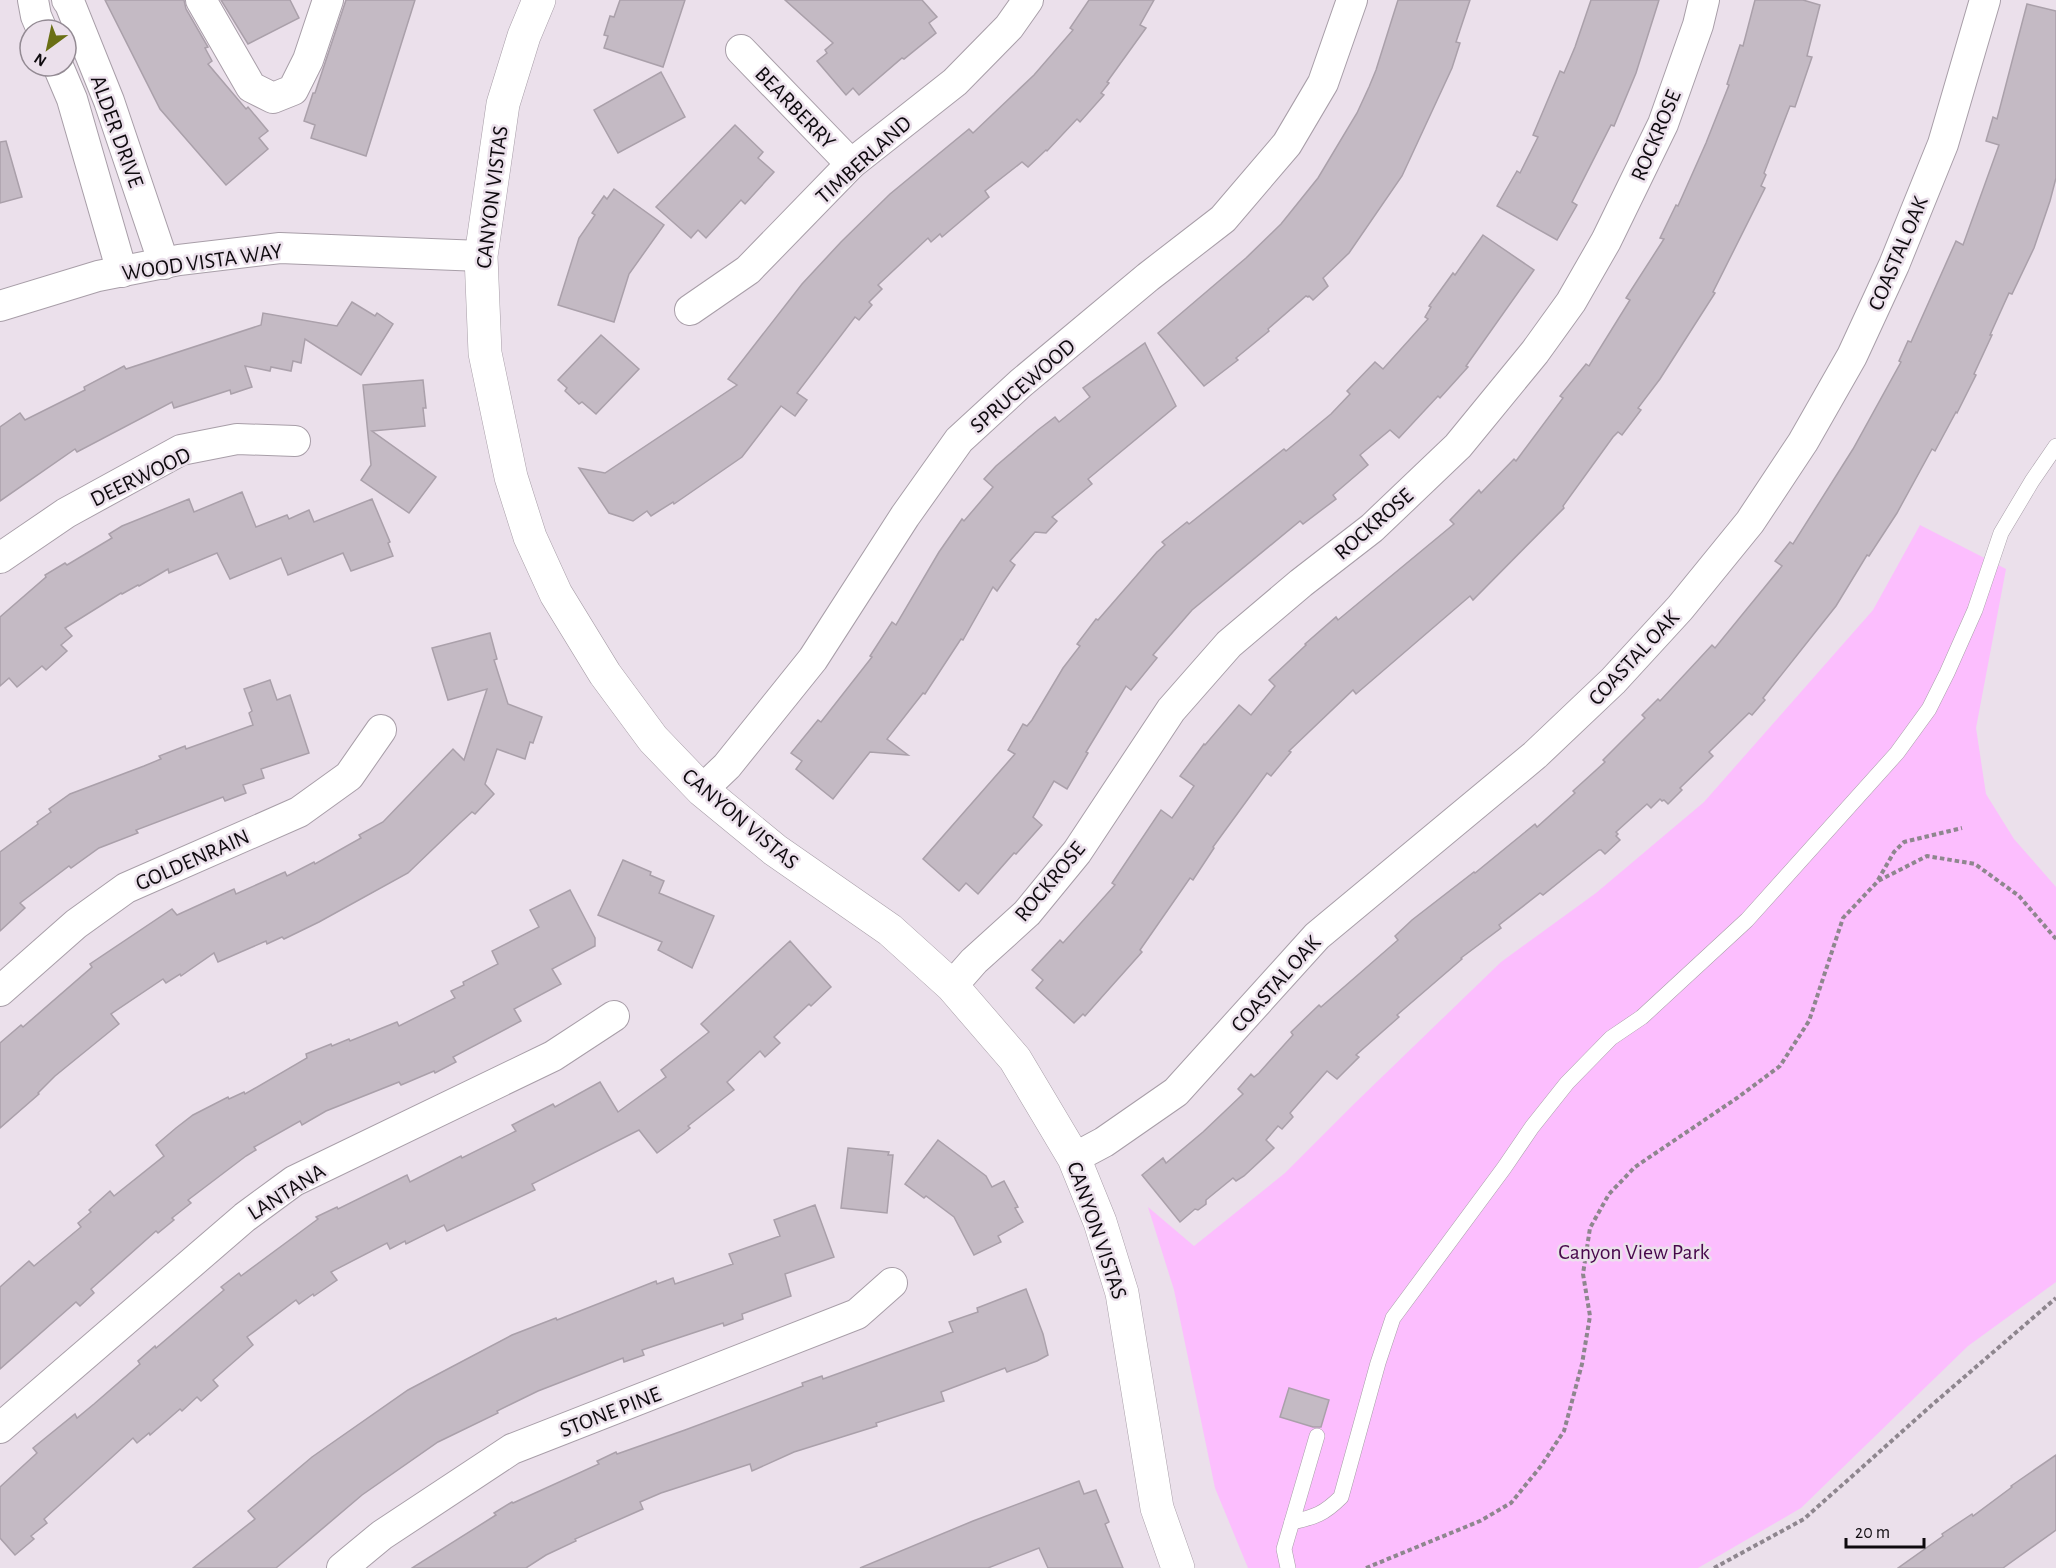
<svg xmlns="http://www.w3.org/2000/svg" width="2056" height="1568" font-family="'Alegreya Sans',sans-serif">
<style>
.green{fill:#fcbefe}
.building{fill:#c4bac4;stroke:#aaa0aa;stroke-width:1.5}
.lines{fill:none;stroke-linecap:round;stroke-linejoin:round}
.service-casing{stroke:#a89ea8;stroke-width:16}
.minor-casing{stroke:#a89ea8;stroke-width:32}
.tertiary-casing{stroke:#a89ea8;stroke-width:34}
.path{stroke:#8e868e;stroke-width:4;stroke-dasharray:4.5 3;stroke-linecap:butt}
.service{stroke:#fff;stroke-width:15}
.minor{stroke:#fff;stroke-width:30}
.tertiary{stroke:#fff;stroke-width:33}
.labels{text-anchor:middle;stroke-width:5;stroke-linejoin:round;paint-order:stroke}
.street-label{font-size:22px;fill:#0e0a0e;stroke:#ebe0eb}
.park-label{font-size:22px;fill:#47074b;stroke:#ebe0eb}
</style>
<rect width="100%" height="100%" fill="#ebe0eb"/>
<!-- green -->
<path class="green" d="M1920 525 2006 569 1976 728 1986 794 2014 839 2056 887V1282L1968 1346 1801 1508 1698 1568H1248L1215 1488 1174 1290 1148 1207 1194 1246 1285 1173 1355 1103 1501 962 1596 893 1704 802 1873 610Z"/>
<!-- building -->
<g class="building">
<path d="M105 0H184L186 9 208 47 205 48 212 61 208 64 246 109 248 107 268 131 259 138 268 149 226 185 160 109Z"/>
<path d="M221 0H290L299 18 248 44Z"/>
<path d="M346 0H415L366 156 311 138 315 125 304 121 313 93H315Z"/>
<path d="M620 0H685L663 67 604 48 608 36 604 35 610 16 614 17Z"/>
<path d="M785 0H922L937 17 929 23 936 33 904 59 902 58 859 95 853 88 846 95 817 61 827 53 825 50 833 43Z"/>
<path d="M1089 0H1154L1140 25 1146 28 1107 82 1109 83 1101 93 1104 95 1080 122 1077 119 1047 151 1046 150 1028 167 1022 162 985 191 989 197 942 237 940 234 931 242 928 238 878 285 882 289 869 302 872 305 859 320 855 317 797 393 807 400 795 416 781 406 742 457 674 504 673 502 651 516 647 511 633 521 609 513 579 468 605 473 737 385 728 379 802 284 841 242 890 194 969 129 973 133 1034 75 1073 30 1070 28Z"/>
<path d="M1398 0H1470L1456 42 1460 43 1452 68 1402 176 1349 253 1323 278 1328 286 1313 300 1309 296 1308 297 1306 296 1268 329 1269 331 1236 358 1238 360 1204 386 1158 333 1246 258 1281 224 1318 178 1357 113 1369 87 1376 70Z"/>
<path d="M1591 0H1659L1636 73 1614 126 1611 125 1572 202 1577 205 1557 240 1497 206 1517 171 1520 173 1538 137 1533 135 1560 71 1564 73 1575 47Z"/>
<path d="M1755 0H1803L1820 5 1807 56 1812 57 1795 107 1790 106 1764 173 1766 175 1761 186 1765 188 1713 292 1715 293 1660 379 1638 408 1641 410 1622 435 1618 432 1613 437 1563 506 1564 508 1473 600 1470 596 1356 694 1353 690 1289 751 1291 752 1271 776 1267 773 1213 847 1214 848 1193 880 1190 878 1140 950 1142 952 1085 1016 1083 1014 1074 1023 1036 988 1043 980 1032 970 1060 940 1063 943 1115 885 1112 883 1161 810 1172 818 1194 786 1180 776 1204 744 1205 745 1239 705 1251 715 1275 686 1269 680 1306 645 1305 644 1336 617 1338 620 1454 524 1450 520 1479 490 1481 493 1514 459 1516 461 1563 398 1560 396 1586 364 1589 366 1630 300 1626 298 1664 239 1660 238 1676 205 1678 206 1706 143 1729 85 1727 84 1740 45 1743 46Z"/>
<path d="M2027 4 2056 11V178L2050 201 2034 248 2012 294 2009 293 1990 335H1992L1974 374 1976 375 1957 413 1956 412 1935 451 1932 449 1897 513 1869 556 1867 555 1836 606 1763 698 1765 700 1752 715 1749 713 1709 752 1713 756 1680 788 1682 790 1668 804 1664 800 1662 801 1660 799 1651 808 1647 804 1616 832 1618 834 1616 836 1620 840 1605 854 1601 850H1599L1543 895 1540 893 1499 925 1501 928 1461 958 1462 959 1397 1015 1399 1017 1356 1055 1359 1057 1337 1079 1327 1071 1290 1113 1293 1117 1282 1129 1278 1126 1266 1140 1274 1148 1244 1176 1236 1181 1233 1178 1206 1200V1204L1198 1210 1195 1209 1180 1222 1142 1175 1163 1158 1166 1163 1203 1132 1243 1094 1238 1089 1251 1074 1254 1077 1259 1073 1293 1035 1291 1032 1319 1005 1321 1007 1398 940 1395 936 1412 920 1474 872 1475 873 1535 824 1537 827 1575 793 1573 791 1605 762 1603 760 1645 718 1642 715 1658 699 1660 701 1712 645 1715 648 1782 566 1775 561 1790 542 1793 544 1853 449 1901 362 1899 361 1908 341 1911 342 1956 241 1963 245 1999 145 1986 141 1993 117 1997 119Z"/>
<path d="M661 72 685 117 618 153 594 110Z"/>
<path d="M735 125 763 152 758 158 774 172 745 204 741 200 706 238 698 230 691 238 656 207Z"/>
<path d="M6 141 22 197 0 203V142Z"/>
<path d="M614 189 664 225 629 274 614 322 558 305 579 238 595 215 592 213 604 196 607 199Z"/>
<path d="M1483 235 1534 270 1466 366 1468 367 1440 398 1438 396 1399 438 1390 430 1360 455 1368 465 1333 495 1336 499 1303 524 1300 521 1192 610 1153 655 1157 658 1131 690 1126 686 1086 752 1088 753 1067 789 1054 781 1033 817 1042 825 1016 854 1014 853 978 894 966 883 959 891 923 859 1015 754 1008 750 1023 724 1027 726 1032 720 1063 668 1080 646 1077 644 1096 619 1098 620 1157 552 1165 545 1162 542 1187 522 1189 524 1284 449 1286 451 1331 414 1350 394 1347 391 1375 362 1383 369 1428 319 1425 317 1431 307 1429 306 1453 273 1455 275Z"/>
<path d="M352 302 375 316 377 313 393 324 361 375 305 339 301 363 293 361 291 371 271 367 270 371 245 366 252 387 231 394 230 390 174 408 172 402 77 452 75 449 0 501V427L20 413 25 420 85 390 84 387 124 366 126 369 261 325 263 313 337 326Z"/>
<path d="M601 335 639 369 596 414 582 402 579 404 565 391 567 388 558 380Z"/>
<path d="M1145 343 1176 406 1088 479 1092 484 1052 517 1057 521 1046 533 1035 532 1010 561 1015 565 997 591 993 587 963 640 961 639 925 694 923 693 887 739 908 755 870 752 833 799 796 769 802 761 791 753 818 720 821 722 872 657 870 656 892 622 896 625 939 552 962 519 964 521 993 487 984 479 996 466 1038 430 1055 417 1059 422 1090 397 1083 388Z"/>
<path d="M423 380 426 408H423L425 426 372 431 436 477 409 513 361 480 371 465 363 385Z"/>
<path d="M242 492 256 527 287 515 289 519 309 510 314 522 372 499 390 542 388 543 393 556 351 571 343 553 288 575 281 558 230 579 217 553 169 573 168 569 139 586 138 585 122 594 121 593 65 628 72 636 61 645 67 651 46 670 42 666 17 687 9 678 0 686V617L46 577 45 575 65 563 67 565 112 538 109 534 122 526 189 499 194 512Z"/>
<path d="M490 633 497 659 494 660 508 704 542 717 533 743 530 742 525 759 497 749 485 784 494 794 475 814 472 812 460 823 408 873 319 922 284 939 282 937 267 944 266 941 218 962 214 953 181 976 180 974 166 983 163 979 111 1014 119 1024 55 1076 38 1093 39 1094 0 1128V1043L21 1025 23 1027 92 967 90 964 172 909 177 915 234 889 236 894 285 872 287 876 314 862 315 864 361 838 359 835 383 822 453 749 464 760 487 689 448 700 432 648Z"/>
<path d="M270 680 277 700 290 695 309 753 261 769 264 778 243 785 246 793 225 801 223 797 136 830 138 833 99 848 71 868 69 866 20 903 25 908 0 931V852L38 824 37 822 51 812 49 809 70 794 144 766 161 759 159 756 185 746 186 749 253 725 249 713 252 711 244 689Z"/>
<path d="M623 860 651 872 650 875 664 881 659 893 714 916 692 968 658 950 662 942 598 915Z"/>
<path d="M570 890 595 938V946L552 969 561 984 514 1009 521 1021 453 1057 456 1062 435 1073 434 1071 401 1085 399 1082 326 1111 302 1125 300 1121 254 1147 256 1150 246 1156 188 1200 191 1203 172 1218 174 1220 158 1233 156 1231 91 1289 94 1293 80 1306 76 1302 0 1369V1287L29 1261 34 1266 81 1227 78 1223 91 1212 89 1210 110 1191 114 1196 164 1156 156 1145 176 1128 193 1115 228 1097 229 1099 244 1092 245 1094 307 1058 306 1054 331 1044 332 1046 349 1039 350 1041 397 1022 399 1026 455 998 451 991 464 985 463 982 498 964 492 951 539 927 530 910Z"/>
<path d="M790 941 831 987 811 1006 809 1004 774 1037 780 1043 765 1057 760 1051 727 1082 734 1090 688 1126 690 1128 684 1133 657 1153 639 1130 532 1184 535 1190 447 1231 444 1225 406 1244 405 1241 390 1249 387 1243 331 1272 337 1280 314 1296 313 1294 299 1304 296 1300 247 1337 253 1345 213 1380 218 1386 201 1401 197 1397 182 1411 180 1409 150 1435 149 1433 137 1443 133 1438 44 1519 47 1523 31 1536 34 1539 15 1555 0 1538V1487L37 1453 33 1448 75 1414 77 1418 94 1404 140 1364 138 1361 155 1346 156 1348 224 1290 221 1287 239 1273 241 1276 318 1219 316 1217 337 1207 338 1209 407 1175 410 1182 461 1156 462 1158 516 1131 512 1125 553 1104 555 1107 600 1082 618 1112 666 1077 661 1070 709 1032 701 1024Z"/>
<path d="M938 1140 986 1176 992 1187 1004 1181 1018 1207 1015 1208 1023 1222 998 1236 1001 1242 974 1255 954 1217 926 1196 924 1198 905 1184Z"/>
<path d="M848 1148 889 1152 888 1155H893L887 1213 841 1208Z"/>
<path d="M815 1205 834 1257 785 1274 791 1296 742 1314 743 1319 724 1326 723 1323 642 1350 644 1355 624 1362 623 1358 538 1391 497 1411 498 1413 438 1442 362 1495 276 1568H193L255 1519 248 1511 312 1457 408 1390 512 1335 556 1318 557 1320 656 1281 657 1284 673 1278 675 1284 733 1264 729 1254 780 1236 774 1220Z"/>
<path d="M1026 1289 1043 1334 1048 1355 1037 1361 1007 1372 1005 1368 941 1392 944 1401 876 1423 877 1426 794 1452 752 1471 750 1464 661 1493 640 1502 643 1509 575 1539 576 1541 546 1555 526 1568H412L496 1515 494 1513 512 1502 513 1503 599 1464 597 1461 616 1452 617 1454 685 1430 803 1386 802 1383 822 1376 823 1379 953 1332 949 1322 978 1312 977 1308Z"/>
<path d="M1289 1388 1329 1400 1321 1427H1313L1280 1417Z"/>
<path d="M2056 1455V1530L2003 1568H1898L1943 1536 1942 1534 1972 1514 1973 1516 2012 1487 2011 1486Z"/>
<path d="M1079 1481 1084 1494 1096 1490 1109 1522 1105 1524 1123 1568H1048L1039 1548 988 1568H860L973 1521Z"/>
</g>
<g class="lines">
<!-- service casing -->
<g class="service-casing">
<g id="service">
<path d="M1292 1522C1315 1517 1324 1514 1341 1497L1378 1363 1393 1318 1504 1168 1532 1127 1567 1083 1611 1038 1642 1017 1747 920 1897 753 1929 709 1947 673 1975 610 2001 533 2032 481 2056 446"/>
<path d="M1288 1568 1284 1549 1317 1436"/>
</g>
</g>
<!-- minor casing -->
<g class="minor-casing">
<g id="minor">
<path d="M33 0 36 16 42 30"/>
<path d="M67 0 70 4 109 101 164 264"/>
<path d="M201 0 251 87 273 98 293 90 308 60 328 0"/>
<path d="M741 50 851 164"/>
<path d="M58 66 72 99 122 272"/>
<path d="M0 306 98 276 179 260 280 248 481 256"/>
<path d="M690 310 748 270 851 164 955 82 1009 27 1028 0"/>
<path d="M0 558 66 513 181 450 237 439 295 441"/>
<path d="M702 790 727 766 813 659 905 516 959 440 1021 383 1148 277 1223 219 1287 144 1323 83 1352 0"/>
<path d="M952 986 974 961 1027 913 1077 852 1171 710 1229 644 1301 583 1372 528 1458 446 1535 352 1571 302 1606 241 1663 124 1698 25 1704 0"/>
<path d="M0 991 76 924 126 888 299 812 349 776 381 730"/>
<path d="M1074 1158 1104 1142 1176 1092 1317 936 1535 755 1613 681 1680 608 1750 522 1803 442 1852 356 1894 265 1943 144 1985 0"/>
<path d="M0 1428 245 1217 294 1181 553 1056 614 1016"/>
<path d="M342 1568 382 1535 512 1449 857 1314 892 1283"/>
</g>
</g>
<!-- tertiary casing -->
<g class="tertiary-casing">
<path id="tertiary" d="M539 0 524 36 503 104 481 256 485 353 511 477 530 537 556 594 605 674 653 739 702 790 775 850 890 930 952 986 1015 1059 1074 1158 1100 1222 1122 1293 1157 1508 1178 1568"/>
</g>
<!-- path -->
<g class="path">
<path d="M1878 880 1894 852 1904 842 1962 828"/>
<path d="M1366 1568 1480 1521 1511 1503 1541 1466 1564 1431 1582 1364 1590 1316 1583 1274 1590 1228 1609 1194 1635 1167 1737 1098 1780 1066 1809 1021 1843 918 1878 881 1927 856 1975 864 2019 896 2056 939"/>
<path d="M1714 1568 1804 1519 1933 1404 2056 1298"/>
</g>
<!-- service -->
<use href="#service" class="service"/>
<!-- minor -->
<use href="#minor" class="minor"/>
<!-- tertiary -->
<use href="#tertiary" class="tertiary"/>
</g>
<g class="labels">
<!-- street labels -->
<g class="street-label">
<text transform="translate(796 107) rotate(46)" y="8">BEARBERRY</text>
<text transform="translate(118 131) rotate(70)" y="8">ALDER DRIVE</text>
<text transform="translate(1655 135) rotate(-67)" y="8">ROCKROSE</text>
<text transform="translate(863 159) rotate(-42)" y="8">TIMBERLAND</text>
<text transform="translate(491 197) rotate(-83)" y="8">CANYON VISTAS</text>
<text transform="translate(1897 253) rotate(-67)" y="8">COASTAL OAK</text>
<text transform="translate(202 261) rotate(-8)" y="8">WOOD VISTA WAY</text>
<text transform="translate(1022 385) rotate(-41)" y="8">SPRUCEWOOD</text>
<text transform="translate(140 476) rotate(-26)" y="8">DEERWOOD</text>
<text transform="translate(1373 523) rotate(-41)" y="8">ROCKROSE</text>
<text transform="translate(1633 657) rotate(-47)" y="8">COASTAL OAK</text>
<text transform="translate(741 818) rotate(40)" y="8">CANYON VISTAS</text>
<text transform="translate(192 859) rotate(-24)" y="8">GOLDENRAIN</text>
<text transform="translate(1049 881) rotate(-50)" y="8">ROCKROSE</text>
<text transform="translate(1275 983) rotate(-48)" y="8">COASTAL OAK</text>
<text transform="translate(286 1191) rotate(-32)" y="8">LANTANA</text>
<text transform="translate(1098 1230) rotate(71)" y="8">CANYON VISTAS</text>
<text transform="translate(610 1411) rotate(-21)" y="8">STONE PINE</text>
</g>
<!-- park labels -->
<g class="park-label">
<text x="1634" y="1259">Canyon View Park</text>
</g>
</g>
<!-- north arrow -->
<g transform="translate(48 48) rotate(213)"><circle r="28" fill="#ebe0eb" stroke="#938a93" stroke-width="1.5"/>
<path d="M0-4.5L10 22L0 15L-10 22Z" fill="#6a6f14"/>
<text y="-9" font-size="16" font-weight="bold" text-anchor="middle" fill="#0e0a0e">N</text>
</g>
<!-- scale -->
<path d="M1846 1538v9h78v-9" fill="none" stroke="#0e0a0e" stroke-width="3"/>
<text x="1855" y="1538" font-size="18" fill="#0e0a0e" stroke="#ebe0eb" stroke-width="4.5" paint-order="stroke">20 m</text>
</svg>
